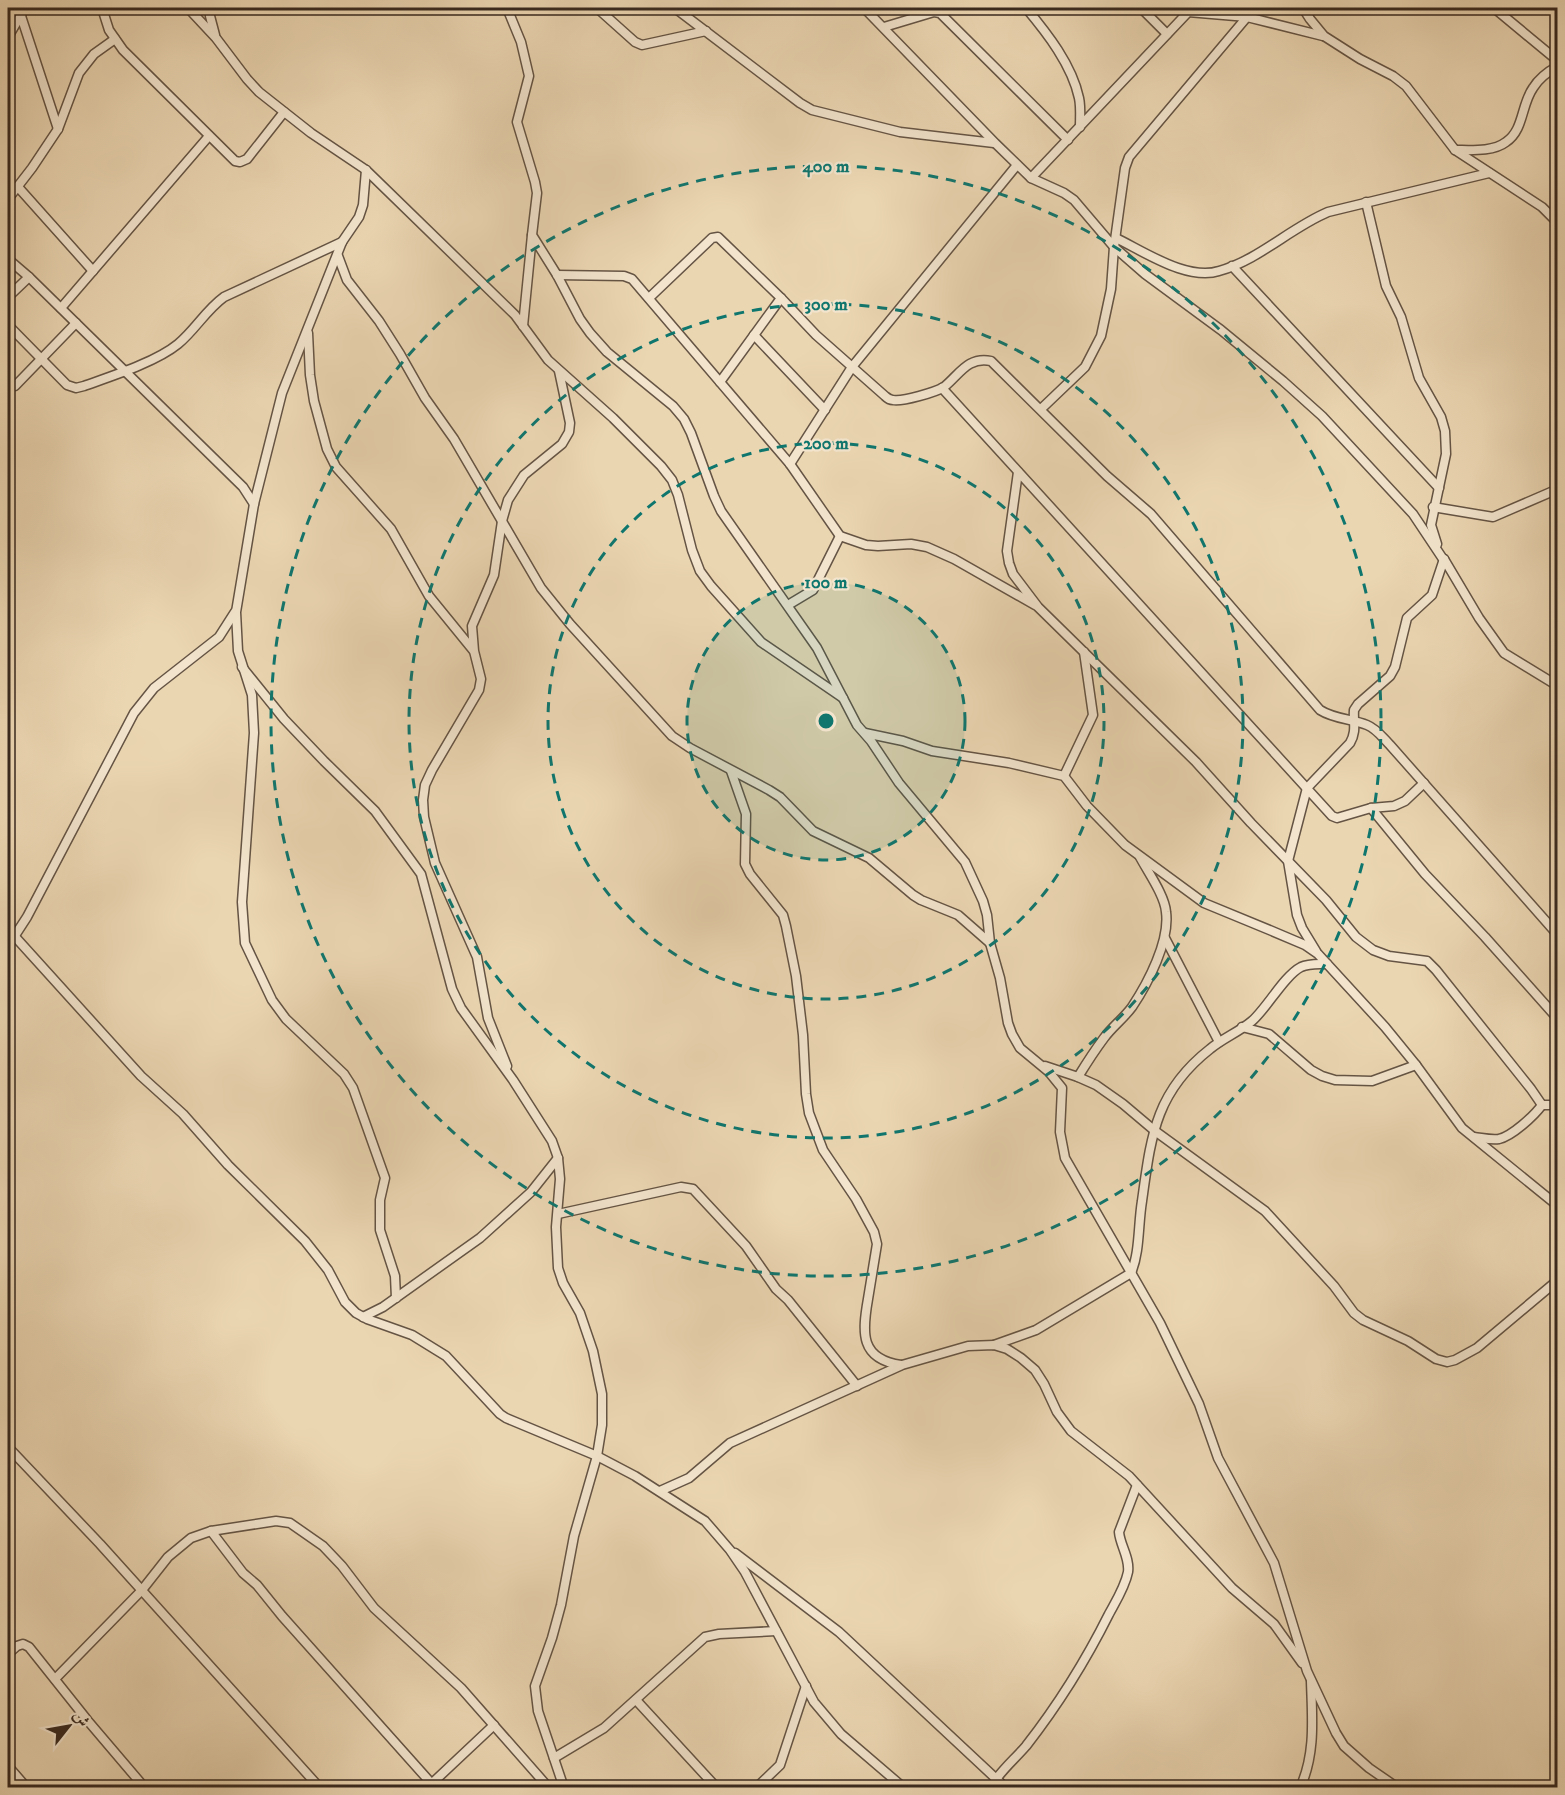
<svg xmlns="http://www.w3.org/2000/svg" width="1565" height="1795" font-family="'IM FELL DW Pica',Amiri,serif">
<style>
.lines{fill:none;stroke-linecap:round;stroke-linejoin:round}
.street-casing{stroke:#655444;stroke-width:11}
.street{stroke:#f2e4cd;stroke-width:8}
.ring{fill:none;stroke:#0f766e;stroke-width:3;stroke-dasharray:10 8}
.centre{fill:#0f766e;stroke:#f2e4cd;stroke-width:3}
.ring-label{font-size:18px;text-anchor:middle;font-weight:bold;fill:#0f766e;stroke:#f2e4cd;stroke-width:4.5;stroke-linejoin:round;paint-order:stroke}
</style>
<rect width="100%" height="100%" fill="#ebd6b2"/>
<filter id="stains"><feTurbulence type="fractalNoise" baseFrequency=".00333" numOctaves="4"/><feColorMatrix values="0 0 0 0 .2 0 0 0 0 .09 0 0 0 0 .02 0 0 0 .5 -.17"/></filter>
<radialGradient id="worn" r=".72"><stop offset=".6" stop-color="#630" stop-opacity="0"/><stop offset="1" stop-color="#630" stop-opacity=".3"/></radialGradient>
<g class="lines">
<!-- street casing -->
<g class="street-casing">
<g id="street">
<path d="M102 8 109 30 123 50 235 161 240 162 247 159 284 112"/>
<path d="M188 8 216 38 247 79 259 92 311 133 366 170 515 315 548 360 613 418 661 466 672 480 678 495 692 550 700 571 711 586 761 642 843 698"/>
<path d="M210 8V16L215 35"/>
<path d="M507 8 521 42 529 76 517 122 535 182 537 193 532 235 557 275 580 319 590 333 607 352 673 406 684 419 691 433 714 496 721 511 817 648 857 725 871 741 899 783 965 862 983 901 987 915 990 943 1000 978 1008 1023 1012 1034 1020 1048 1049 1072 1062 1088 1060 1132 1065 1158 1160 1323 1199 1404 1218 1458 1274 1563 1307 1671 1336 1733 1344 1746 1369 1768 1398 1788"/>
<path d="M597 8 635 42 642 45 706 31"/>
<path d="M675 8 800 103 812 110 900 132 994 143"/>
<path d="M864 8 995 143 1031 178 1064 193 1074 200 1114 247 1145 274 1221 330 1283 381 1322 416 1413 514 1443 559H1444L1479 618 1504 653 1558 686"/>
<path d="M1026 8C1047 33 1072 65 1079 98 1081 107 1080 117 1080 127"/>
<path d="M1141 8 1167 34"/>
<path d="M1303 8 1310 19 1324 36 1360 59 1393 76 1406 86 1455 150 1542 207 1558 223"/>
<path d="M1494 8 1558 61"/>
<path d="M1188 12 1247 17 1323 36"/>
<path d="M20 13 58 129"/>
<path d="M884 27 934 12 940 13 1068 140"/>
<path d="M8 37 25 8"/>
<path d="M1455 150C1471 150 1493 152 1506 142 1524 130 1521 105 1533 88 1539 78 1547 72 1558 66"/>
<path d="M366 170 363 205 359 217 342 242 282 393 254 504 236 612 238 651 252 695 254 733 242 902 245 943 272 1000 286 1019 344 1074 353 1088 385 1178 380 1200V1230L395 1276 396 1298"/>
<path d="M1031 178 1192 8"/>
<path d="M18 187 93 271"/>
<path d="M8 199 32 168 58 129 79 73 94 54 115 39"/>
<path d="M1366 202 1386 286 1401 317 1419 378 1441 417 1445 431 1446 454 1431 525 1437 544"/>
<path d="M1116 238C1136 248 1157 261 1178 268 1190 272 1207 275 1219 271 1259 260 1290 228 1328 212L1489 173"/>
<path d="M338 256 347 280 379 321 400 354 425 398 454 439 541 588 570 624 672 736 690 748 769 790 780 797 813 831 869 858 913 895 921 900 958 915 990 943"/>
<path d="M8 259 29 277 243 487 254 504"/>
<path d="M1232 266 1439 488"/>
<path d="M557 275 624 276 632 279 790 464 840 536 866 545 878 546 911 544 927 547 954 559 1035 605"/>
<path d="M8 297 29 277"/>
<path d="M649 298 712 238 718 237 781 298 816 335 885 396C887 398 891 400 893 400 902 402 936 392 944 387 959 375 968 356 991 361L1107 476 1151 514 1320 710C1334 719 1352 719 1367 725 1377 729 1383 738 1390 745L1558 935"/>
<path d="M61 308 209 136"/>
<path d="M8 325 67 385 76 388 84 386C112 376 156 362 178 344 195 330 206 310 224 297L342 242"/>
<path d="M523 326 532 235"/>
<path d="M308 333 310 375 314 401 327 449 336 467 391 529 429 596 473 650"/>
<path d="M754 335 825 410"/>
<path d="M720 382 781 298"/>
<path d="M15 386 76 323"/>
<path d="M942 388 1332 816 1337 818 1371 808 1394 806 1405 801 1424 783"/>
<path d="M1041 409 1085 367 1101 336 1111 289 1114 247 1125 168 1129 157 1247 17"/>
<path d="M790 464 852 367 1017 165"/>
<path d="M1018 472 1007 551 1009 563 1013 574 1038 607 1196 762 1251 823 1326 900 1356 937 1373 950 1389 956 1427 961 1436 970 1531 1089 1542 1105"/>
<path d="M1433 507 1493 517 1558 489"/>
<path d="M788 605 813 590 840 536"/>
<path d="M242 667 284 719 324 761 375 811 421 874 452 989 461 1008 513 1080 552 1141 558 1158 560 1179 556 1227 558 1268 563 1283 580 1313 593 1351 602 1394V1425L597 1456 574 1536 561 1605 552 1638 535 1686 538 1711 564 1788"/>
<path d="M865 733 903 741 932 751 1009 763 1064 776 1087 806 1125 845 1204 903 1272 931 1305 945 1318 954 1385 1027 1416 1065 1462 1128 1558 1206"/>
<path d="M731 771 746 814 745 864 750 874 783 915 786 926 796 976 803 1035 806 1094 809 1113 823 1150 856 1199 874 1232 877 1244C874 1262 871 1281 868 1299 862 1333 860 1359 901 1365"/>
<path d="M1064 776 1093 715 1084 652"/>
<path d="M1371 808 1425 874 1485 937 1558 1019"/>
<path d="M8 929 141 1076 183 1114 228 1165 305 1241 328 1270 345 1302 356 1313 367 1319 412 1335 446 1356 500 1414 506 1418 597 1456 635 1476 705 1521 730 1550 745 1572 814 1702 841 1734 904 1788"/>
<path d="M1165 938 1219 1042"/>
<path d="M8 940 14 937 27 917 134 713 154 688 219 637 235 612"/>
<path d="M1316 951 1302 928 1297 915 1288 861 1307 788 1350 743C1357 731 1353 722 1354 710L1358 704 1390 676 1395 667 1407 618 1432 595 1444 559"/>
<path d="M1242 1027 1269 1034 1311 1070 1322 1076 1335 1080 1372 1081 1416 1065"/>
<path d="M507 1066 488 1018 477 957 435 863 424 817 423 800 425 785 432 770 479 690 481 679 474 651 472 626 494 575 502 521 508 500 524 475 562 444 569 432 570 423 559 371"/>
<path d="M1045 1066 1078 1077 1096 1085 1123 1104 1155 1131 1265 1211 1334 1286 1354 1313 1363 1320 1408 1341 1436 1359 1447 1362 1455 1360 1477 1348 1558 1280"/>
<path d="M1078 1077C1086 1064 1095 1050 1104 1038 1112 1027 1124 1018 1132 1007 1148 983 1170 941 1166 912 1165 896 1148 872 1140 857"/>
<path d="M1542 1105H1558"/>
<path d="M1474 1137C1483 1138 1490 1140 1499 1139 1512 1136 1534 1116 1542 1105"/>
<path d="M558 1214 681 1187 693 1189 746 1246 776 1289 788 1300 857 1386"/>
<path d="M363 1317 383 1307 480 1238 531 1192 558 1158"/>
<path d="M994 1345 1036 1330 1131 1273C1140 1252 1138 1225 1142 1201 1151 1137 1155 1092 1210 1049 1223 1038 1239 1032 1252 1021 1267 1008 1284 976 1301 967 1309 963 1319 964 1327 964"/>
<path d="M8 1447 100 1544 320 1788"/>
<path d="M660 1491 689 1478 730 1443 902 1365 968 1346 994 1345 1007 1349 1021 1358 1035 1370 1044 1384 1057 1412 1071 1431 1129 1476 1232 1588 1274 1624 1302 1663"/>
<path d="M211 1531 243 1573 257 1585 282 1616 431 1783"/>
<path d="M735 1553 839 1632 1006 1788"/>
<path d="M8 1654 17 1646 23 1644 29 1647 88 1721 145 1788"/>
<path d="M55 1679 142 1590 168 1557 191 1538 211 1531 276 1521 290 1523 323 1546 342 1566 374 1608 461 1688 549 1788"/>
<path d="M636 1700 717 1788"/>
<path d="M554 1758 604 1728 705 1637 719 1634 776 1631"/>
<path d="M8 1766 27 1788"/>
<path d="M427 1788 494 1725"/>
<path d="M756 1788 780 1765 806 1686"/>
<path d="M990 1788C1000 1771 1014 1760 1026 1746 1058 1705 1086 1660 1109 1614 1116 1601 1125 1587 1128 1572 1130 1558 1120 1545 1119 1532L1137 1485"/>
<path d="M1300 1788C1316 1753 1312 1717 1311 1681"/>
</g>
</g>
<!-- street -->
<use href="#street" class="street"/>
</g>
<!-- distance rings -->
<circle cx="826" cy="721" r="139" fill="#0f766e" fill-opacity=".12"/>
<g class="ring">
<circle cx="826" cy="721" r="139"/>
<circle cx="826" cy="721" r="278"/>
<circle cx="826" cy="721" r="417"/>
<circle cx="826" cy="721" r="555"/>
</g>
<circle cx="826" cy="721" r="9" class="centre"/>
<g class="ring-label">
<text x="826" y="172">400 m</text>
<text x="826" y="310">300 m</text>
<text x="826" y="449">200 m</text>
<text x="826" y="588">100 m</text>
</g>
<!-- margin -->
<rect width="1565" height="1795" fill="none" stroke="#ebd6b2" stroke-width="30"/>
<rect x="9" y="9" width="1547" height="1777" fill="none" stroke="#38291f" stroke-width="3"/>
<rect x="15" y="15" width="1535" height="1765" fill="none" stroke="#38291f" stroke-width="1.5"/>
<!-- north arrow -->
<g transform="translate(69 1726) rotate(59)" stroke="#f2e4cd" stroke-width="4.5" paint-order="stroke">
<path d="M0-4.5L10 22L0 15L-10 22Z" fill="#38291f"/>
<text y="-9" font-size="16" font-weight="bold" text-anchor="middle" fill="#38291f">ش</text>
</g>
<rect width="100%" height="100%" filter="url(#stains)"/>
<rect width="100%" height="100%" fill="url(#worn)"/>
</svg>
